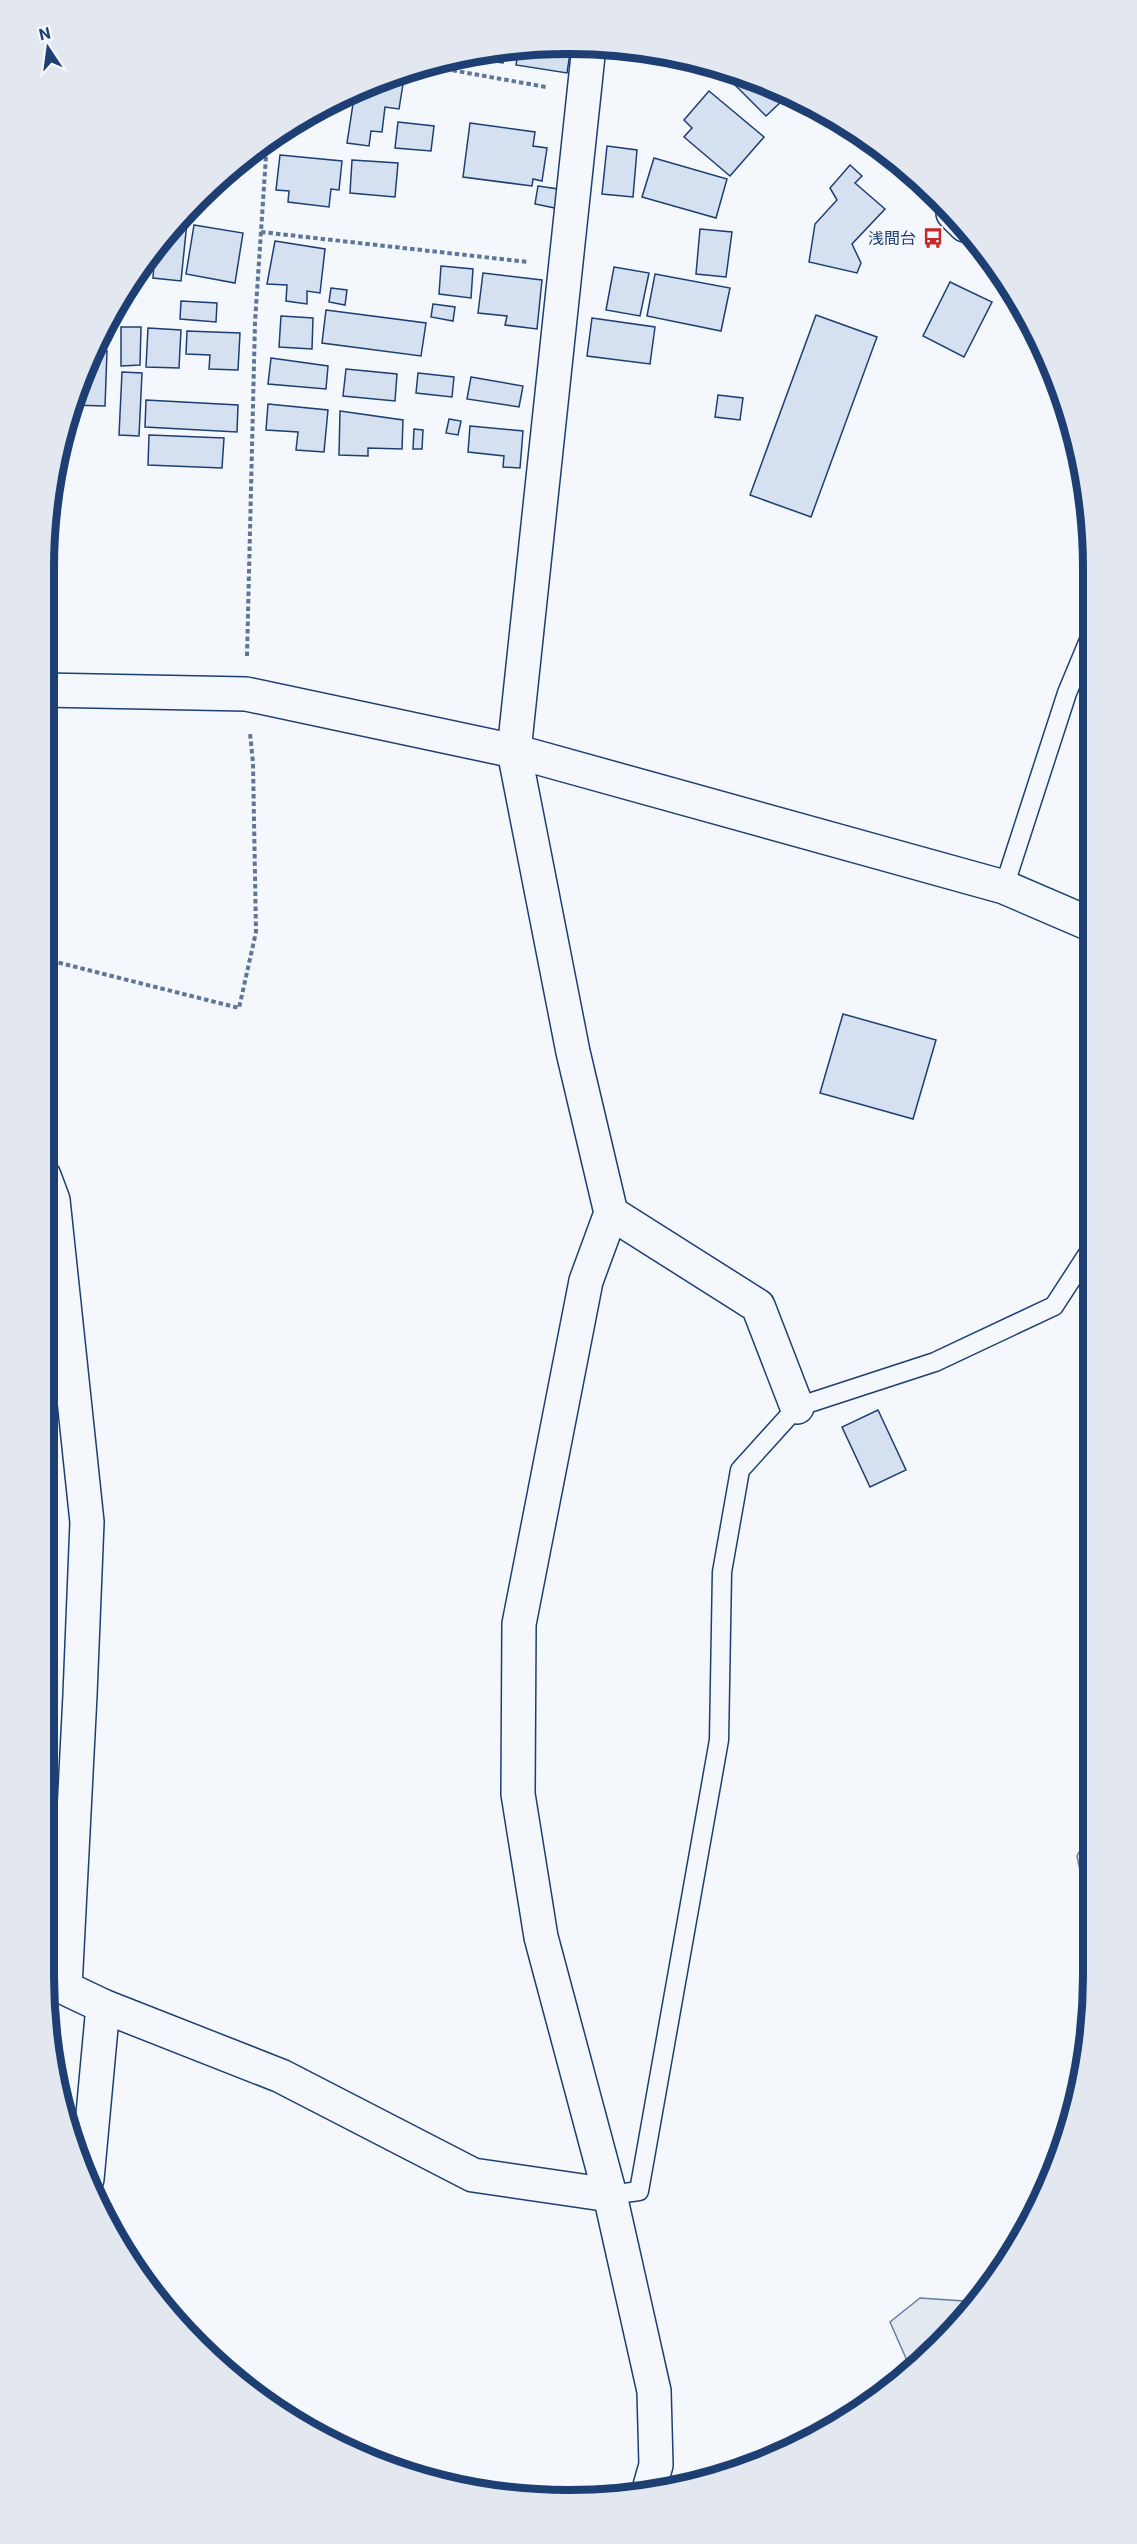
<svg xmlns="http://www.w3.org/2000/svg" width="1137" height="2544" font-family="Roboto,'Noto Sans JP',sans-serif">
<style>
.green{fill:#e3e9f0;stroke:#687fa3;stroke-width:1.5}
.building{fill:#d5e0f0;stroke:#1d3f73;stroke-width:1.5}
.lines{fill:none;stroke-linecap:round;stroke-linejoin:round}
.service-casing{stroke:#1d3f73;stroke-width:21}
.minor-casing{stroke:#1d3f73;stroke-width:36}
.secondary-casing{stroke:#1d3f73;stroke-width:36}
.path{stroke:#5e769c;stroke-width:4;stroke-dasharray:4.5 3;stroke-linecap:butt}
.service{stroke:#f4f7fb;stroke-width:18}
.minor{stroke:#f4f7fb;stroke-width:33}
.secondary{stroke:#f4f7fb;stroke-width:33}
.labels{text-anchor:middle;stroke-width:4.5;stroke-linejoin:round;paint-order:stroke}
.poi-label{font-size:16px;fill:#1d3f73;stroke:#f4f7fb;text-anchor:end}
.rim{fill:none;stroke:#1d3f73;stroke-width:8}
</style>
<rect width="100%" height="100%" fill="#f4f7fb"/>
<!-- green -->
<g class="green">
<path d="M1093 1826V1932L1077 1856Z"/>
<path d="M920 2298 978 2302 912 2372 890 2322Z"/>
</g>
<!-- building -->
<g class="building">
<path d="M535 45 571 46 567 73 516 65 519 47Z"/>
<path d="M505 49 503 63 465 58V56Z"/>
<path d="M717 67 738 71 774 90 784 99 766 116Z"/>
<path d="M388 78 387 82 403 84 399 109 385 107 382 132 371 131 369 146 347 143 355 91Z"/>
<path d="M709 91 764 137 730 176 684 137 692 128 684 120Z"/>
<path d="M398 122 434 126 431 151 395 148Z"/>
<path d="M470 123 535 132 533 146 547 148 542 181 533 179 532 186 463 177Z"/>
<path d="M607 146 637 150 633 197 602 194Z"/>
<path d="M246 155 244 168 233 167Z"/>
<path d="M280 155 342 161 339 190 331 189 329 207 288 202 289 191 276 190Z"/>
<path d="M654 158 727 179 716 218 642 197Z"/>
<path d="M352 160 398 163 395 197 350 193Z"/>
<path d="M850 165 862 176 855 183 885 209 852 244 861 263 857 273 809 262 815 224 837 200 830 188Z"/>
<path d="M538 186 558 189 555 208 535 204Z"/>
<path d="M175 221 187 222 181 281 153 278 155 248Z"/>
<path d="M194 225 243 233 235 283 186 274Z"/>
<path d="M700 229 732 232 726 277 696 274Z"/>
<path d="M275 241 325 249 320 293 307 291V304L286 301 287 285 267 284Z"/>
<path d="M441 266 473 269 471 298 439 294Z"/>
<path d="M614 267 649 273 640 316 606 310Z"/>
<path d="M483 273 542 280 537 329 505 325 507 316 478 313Z"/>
<path d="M655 274 730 288 721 331 647 316Z"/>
<path d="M950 282 992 302 964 357 923 336Z"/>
<path d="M331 288 347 290 345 305 329 302Z"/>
<path d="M181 301 217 303 216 322 180 319Z"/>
<path d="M433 304 455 307 453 321 431 317Z"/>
<path d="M326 310 426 323 421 356 322 343Z"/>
<path d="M816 315 877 337 811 517 750 495Z"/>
<path d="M281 316 313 318 312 349 279 347Z"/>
<path d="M592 318 655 327 650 364 587 356Z"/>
<path d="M121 327H141L140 365 121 366Z"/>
<path d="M148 328 181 330 179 368 146 367Z"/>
<path d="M187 331 240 333 238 370 209 369 210 355 186 354Z"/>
<path d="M93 351H107L105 406 71 405Z"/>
<path d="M271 358 328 366 326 389 268 384Z"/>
<path d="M346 369 397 374 395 401 343 396Z"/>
<path d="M122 372 142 373 139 436 119 435Z"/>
<path d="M418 373 454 377 452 397 416 393Z"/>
<path d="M471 377 523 386 519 407 467 399Z"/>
<path d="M718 395 743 398 740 420 715 417Z"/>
<path d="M146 400 238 405 237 432 145 427Z"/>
<path d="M268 404 328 410 324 452 296 450 298 432 266 430Z"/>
<path d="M340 411 403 420 402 449 368 448V456L339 455Z"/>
<path d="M449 419 461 421 458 435 446 433Z"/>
<path d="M470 426 523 431 520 468 503 467 504 456 468 452Z"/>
<path d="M414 429 423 430 422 449H413Z"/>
<path d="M149 435 224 438 222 468 148 465Z"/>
<path d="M843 1014 936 1040 913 1119 820 1093Z"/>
<path d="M878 1410 906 1470 870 1487 842 1427Z"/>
</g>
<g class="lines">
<!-- service casing -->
<g class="service-casing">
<g id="service">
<path d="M1004 887 1067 693 1089 640"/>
<path d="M610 2195 639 2191 719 1740 722 1572 740 1470 797 1407 935 1362 1054 1306 1091 1249"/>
</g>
</g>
<!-- minor casing -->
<g class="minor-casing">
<g id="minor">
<path d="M589 46 514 751 573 1052 611 1213 586 1281 519 1624 518 1794 541 1937 610 2195 654 2391 656 2465 648 2493"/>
<path d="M44 690 246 694 514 751 1004 887 1090 924"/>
<path d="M44 1176 53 1200 87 1522 80 1695 65 1988 103 2006 87 2179"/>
<path d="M611 1213 758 1306 797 1407"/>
<path d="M103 2006 281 2076 473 2175 610 2195"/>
</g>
</g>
<!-- secondary casing -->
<g class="secondary-casing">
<path id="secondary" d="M953 213 965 225"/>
</g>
<!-- path -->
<g class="path">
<path d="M423 65 546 87"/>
<path d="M261 232 528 262"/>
<path d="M247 656 255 322 267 141"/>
<path d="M44 959 239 1008 256 932 253 763 250 733"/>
</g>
<!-- service -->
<use href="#service" class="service"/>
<!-- minor -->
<use href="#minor" class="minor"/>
<!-- secondary -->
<use href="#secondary" class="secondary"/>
</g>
<!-- icons -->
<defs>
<g id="bus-bare" transform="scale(1.62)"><path d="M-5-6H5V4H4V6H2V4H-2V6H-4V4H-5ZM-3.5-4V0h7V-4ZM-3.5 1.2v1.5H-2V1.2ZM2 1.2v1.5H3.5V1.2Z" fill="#c62828" stroke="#f4f7fb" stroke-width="2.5" paint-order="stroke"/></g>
</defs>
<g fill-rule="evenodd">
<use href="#bus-bare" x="933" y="238"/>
</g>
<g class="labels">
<!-- poi labels -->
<g class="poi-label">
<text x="916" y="244">浅間台</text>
</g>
</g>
<!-- crop -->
<path d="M0 0H1137V2544H0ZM568 54H569A514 514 0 0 1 1083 568V1976A514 514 0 0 1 569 2490H568A514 514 0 0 1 54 1976V568A514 514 0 0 1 568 54Z" fill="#e3e8f0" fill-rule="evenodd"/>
<path class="rim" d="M568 54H569A514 514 0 0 1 1083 568V1976A514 514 0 0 1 569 2490H568A514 514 0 0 1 54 1976V568A514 514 0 0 1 568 54Z"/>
<!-- north arrow -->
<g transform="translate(48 48) rotate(347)" stroke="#f4f7fb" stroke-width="4.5" paint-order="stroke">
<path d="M0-4.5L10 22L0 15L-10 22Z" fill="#1d3f73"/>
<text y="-9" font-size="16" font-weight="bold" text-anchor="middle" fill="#1d3f73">N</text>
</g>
</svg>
